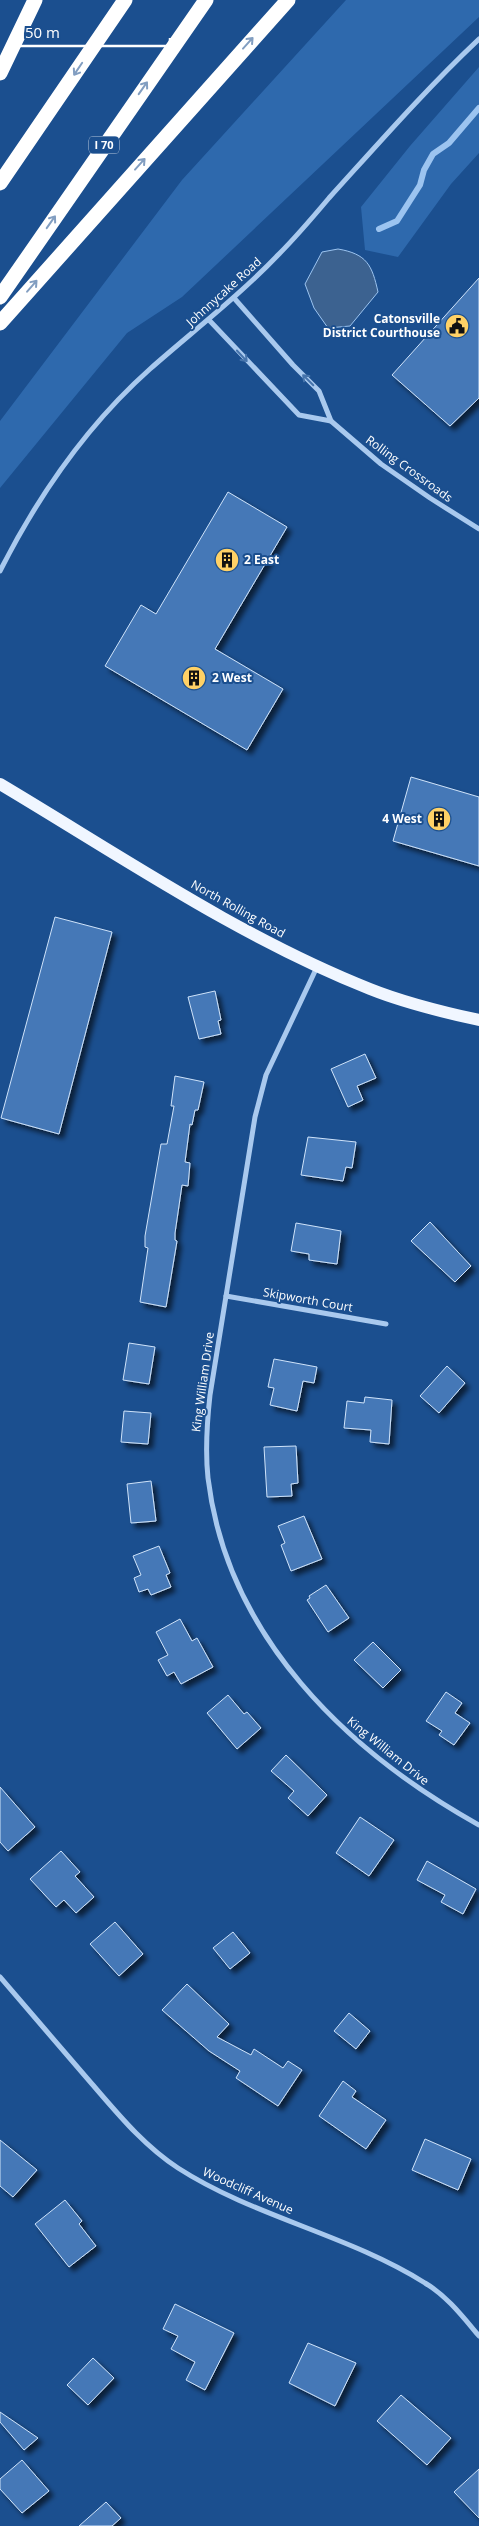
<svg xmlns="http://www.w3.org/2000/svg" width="479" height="2526" font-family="'Open Sans',sans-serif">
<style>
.green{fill:#2e69ad}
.water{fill:#3c6290;stroke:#9cc4f0}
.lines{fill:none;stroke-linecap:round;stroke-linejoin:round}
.stream{stroke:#9cc4f0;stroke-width:6}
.building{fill:#4478b7;stroke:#cfe3fa;filter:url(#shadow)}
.street{stroke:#a9c9ee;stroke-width:5}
.primary{stroke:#f0f6ff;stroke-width:12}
.highway{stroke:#fff;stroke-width:15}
.oneway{stroke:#829ec1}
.oneway2{stroke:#4674ac}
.labels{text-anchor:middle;stroke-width:4;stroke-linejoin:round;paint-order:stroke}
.shield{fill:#1b4f8f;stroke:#bbcadd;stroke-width:1}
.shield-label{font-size:11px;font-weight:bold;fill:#fff}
.street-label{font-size:12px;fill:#fff;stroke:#1b4f8f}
.poi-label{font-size:12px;font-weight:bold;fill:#fff;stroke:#1b4f8f;text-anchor:end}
</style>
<defs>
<filter id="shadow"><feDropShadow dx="4.5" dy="4.5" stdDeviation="2.5" flood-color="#0009"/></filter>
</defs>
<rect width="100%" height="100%" fill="#1b4f8f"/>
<!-- green -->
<g class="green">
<path d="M346 0H479V17L182 297 127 333 0 488V421L182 180Z"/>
<path d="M479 67V153L451 184 398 257 365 250 361 207 410 146Z"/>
</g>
<!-- water -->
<path class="water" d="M338 249C367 254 372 265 378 292L350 326 328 328 314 308 305 284 322 252Z"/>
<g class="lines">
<!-- stream -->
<path class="stream" d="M379 229 397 221 420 185 424 170 433 154 449 143 479 108"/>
</g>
<!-- building -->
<g class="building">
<path d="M479 278V398L450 426 392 375Z"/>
<path d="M228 492 287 527 215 649 283 689 247 750 105 666 141 605 156 614Z"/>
<path d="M411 777 479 797V866L393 841Z"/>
<path d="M55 917 112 932 59 1134 1 1118Z"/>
<path d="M215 991 221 1020 218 1021 221 1034 199 1039 188 997Z"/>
<path d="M365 1054 376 1078 357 1086 363 1100 348 1107 331 1069Z"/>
<path d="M175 1076 204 1082 198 1110H195L192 1125 190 1124 185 1162 190 1163 188 1186 182 1185 175 1233V1240L177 1241 166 1307 140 1302 148 1248 145 1247V1236L161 1144H167L174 1106H171Z"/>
<path d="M308 1137 356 1142 352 1168 346 1167 343 1181 301 1175Z"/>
<path d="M430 1222 471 1266 455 1282 411 1241Z"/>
<path d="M296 1223 341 1231 337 1264 309 1260V1254L291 1251Z"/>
<path d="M129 1343 155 1347 149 1384 123 1380Z"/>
<path d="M274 1359 317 1367 314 1383 303 1381 297 1411 270 1405 274 1388 268 1387Z"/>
<path d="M447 1366 465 1383 439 1413 420 1396Z"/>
<path d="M365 1397 392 1400 389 1444 370 1442 371 1430 344 1428 347 1401 364 1403Z"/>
<path d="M124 1411 151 1413 148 1444 121 1442Z"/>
<path d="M296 1446 298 1483 291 1484 292 1496 267 1497 264 1447Z"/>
<path d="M151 1481 156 1521 131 1523 127 1484Z"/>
<path d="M304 1516 322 1559 291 1571 281 1545 285 1543 278 1526Z"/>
<path d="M159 1546 170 1573 166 1575 171 1587 151 1595 148 1589 139 1592 134 1578 141 1575 133 1556Z"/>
<path d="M326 1585 349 1618 328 1632 307 1600 310 1598 309 1596Z"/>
<path d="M180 1619 192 1641 197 1638 213 1667 181 1684 174 1672 167 1676 158 1660 168 1655 156 1632Z"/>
<path d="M373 1642 401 1670 383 1688 354 1660Z"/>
<path d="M446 1692 462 1703 455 1713 470 1723 454 1745 439 1735 442 1731 426 1721Z"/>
<path d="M228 1695 244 1714 247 1712 261 1728 237 1749 207 1713Z"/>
<path d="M286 1755 327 1795 308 1816 288 1798 294 1791 271 1771Z"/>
<path d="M0 1787 35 1827 8 1851 0 1842Z"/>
<path d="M360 1817 394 1840 369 1876 336 1853Z"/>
<path d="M61 1851 80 1872 75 1876 94 1897 76 1913 64 1900 56 1907 30 1879Z"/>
<path d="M427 1861 476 1889 463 1914 441 1902 445 1895 417 1880Z"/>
<path d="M115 1922 143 1954 119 1976 90 1944Z"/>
<path d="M233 1932 250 1953 230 1969 213 1948Z"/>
<path d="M187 1984 229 2024 217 2037 251 2055 254 2049 283 2068 288 2061 302 2070 278 2106 236 2078 240 2071 209 2051 162 2010Z"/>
<path d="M349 2013 370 2031 356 2049 334 2031Z"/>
<path d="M343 2081 356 2091 352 2097 386 2120 366 2149 319 2116Z"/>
<path d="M425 2139 471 2159 458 2190 412 2170Z"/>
<path d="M0 2140 37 2170 13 2197 0 2186Z"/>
<path d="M65 2200 82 2221 79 2224 96 2246 69 2267 35 2224Z"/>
<path d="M175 2304 234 2333 205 2390 186 2380 195 2362 171 2349 178 2336 163 2329Z"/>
<path d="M308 2343 356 2363 335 2406 289 2383Z"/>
<path d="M93 2358 114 2378 88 2405 67 2385Z"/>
<path d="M401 2395 451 2438 427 2465 377 2421Z"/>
<path d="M0 2412 38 2438 24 2450 0 2422Z"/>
<path d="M22 2460 49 2491 22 2513 0 2489V2479Z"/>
<path d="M479 2469V2518L454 2492Z"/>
<path d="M106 2502 121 2518 112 2526H79Z"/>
</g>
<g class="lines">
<!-- street -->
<g class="street">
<path d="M234 298 293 365 319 391 331 421 381 464 430 498 479 529"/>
<path d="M209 320 299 415 331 421"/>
<path d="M0 571C38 496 86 426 150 369 193 331 239 296 279 254 297 236 313 217 329 198 378 144 426 89 479 39"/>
<path d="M317 967 266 1075 255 1117 210 1395C207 1422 205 1450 208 1478 227 1636 346 1751 479 1825"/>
<path d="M226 1296 386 1324"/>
<path d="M0 1977C31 2013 61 2048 92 2084 118 2114 144 2146 178 2168 254 2217 349 2235 425 2283 447 2296 463 2317 479 2336"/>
</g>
<!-- primary -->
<path class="primary" d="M0 784C121 856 239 937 370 989 405 1003 442 1012 479 1020"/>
<!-- highway -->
<g class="highway">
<path d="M0 73 35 0"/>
<path d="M0 183 125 0"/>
<path d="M0 297 206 0"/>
<path d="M0 323 288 0"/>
</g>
</g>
<!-- one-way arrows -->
<defs><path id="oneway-shaft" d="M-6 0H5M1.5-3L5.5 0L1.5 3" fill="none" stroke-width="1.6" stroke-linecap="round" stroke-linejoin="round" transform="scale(1.25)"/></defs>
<g class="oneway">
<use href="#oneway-shaft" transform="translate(248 43) rotate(-48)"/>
<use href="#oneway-shaft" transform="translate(78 69) rotate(124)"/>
<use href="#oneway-shaft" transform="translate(143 88) rotate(-55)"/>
<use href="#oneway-shaft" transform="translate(140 164) rotate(-48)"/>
<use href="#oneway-shaft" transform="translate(51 222) rotate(-55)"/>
<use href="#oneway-shaft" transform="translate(32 286) rotate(-49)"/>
</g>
<g class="oneway2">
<use href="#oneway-shaft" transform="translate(242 356) rotate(47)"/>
<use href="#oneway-shaft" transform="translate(308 380) rotate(-135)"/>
</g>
<!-- icons -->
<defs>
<g id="civic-disc" transform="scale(1.25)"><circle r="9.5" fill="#ffd166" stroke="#1b4f8f"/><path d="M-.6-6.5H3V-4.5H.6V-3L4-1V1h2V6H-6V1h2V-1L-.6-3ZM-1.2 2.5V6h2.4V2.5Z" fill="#111"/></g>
<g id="building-disc" transform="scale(1.25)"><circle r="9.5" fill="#ffd166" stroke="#1b4f8f"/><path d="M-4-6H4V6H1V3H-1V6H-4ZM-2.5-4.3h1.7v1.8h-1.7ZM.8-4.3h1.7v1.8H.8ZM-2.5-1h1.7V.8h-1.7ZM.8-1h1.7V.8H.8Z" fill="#111"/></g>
</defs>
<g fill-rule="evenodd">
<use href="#civic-disc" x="457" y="326"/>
<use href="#building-disc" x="227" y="560"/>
<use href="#building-disc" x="194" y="678"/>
<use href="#building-disc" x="439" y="819"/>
</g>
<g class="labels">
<!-- shield labels -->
<rect class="shield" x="89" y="136.5" width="30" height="17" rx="4"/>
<g class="shield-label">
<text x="104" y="149">I 70</text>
</g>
<!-- street labels -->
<g class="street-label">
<text transform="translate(224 292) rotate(-42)" y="4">Johnnycake Road</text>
<text transform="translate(409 469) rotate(36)" y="4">Rolling Crossroads</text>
<text transform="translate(238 909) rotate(29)" y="4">North Rolling Road</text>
<text transform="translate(308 1300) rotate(10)" y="4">Skipworth Court</text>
<text transform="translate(203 1382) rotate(-82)" y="4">King William Drive</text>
<text transform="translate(388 1751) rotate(39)" y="4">King William Drive</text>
<text transform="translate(248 2191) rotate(24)" y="4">Woodcliff Avenue</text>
</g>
<!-- poi labels -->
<g class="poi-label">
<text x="440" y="323">Catonsville<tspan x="440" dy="14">District Courthouse</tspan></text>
<text x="244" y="564" text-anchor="start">2 East</text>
<text x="212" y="682" text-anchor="start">2 West</text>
<text x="422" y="823">4 West</text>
</g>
</g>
<!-- scale -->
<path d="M18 38v8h152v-8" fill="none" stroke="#ffffff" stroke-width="2.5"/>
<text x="25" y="38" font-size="15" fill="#ffffff" stroke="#1b4f8f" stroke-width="4" paint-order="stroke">50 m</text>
</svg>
